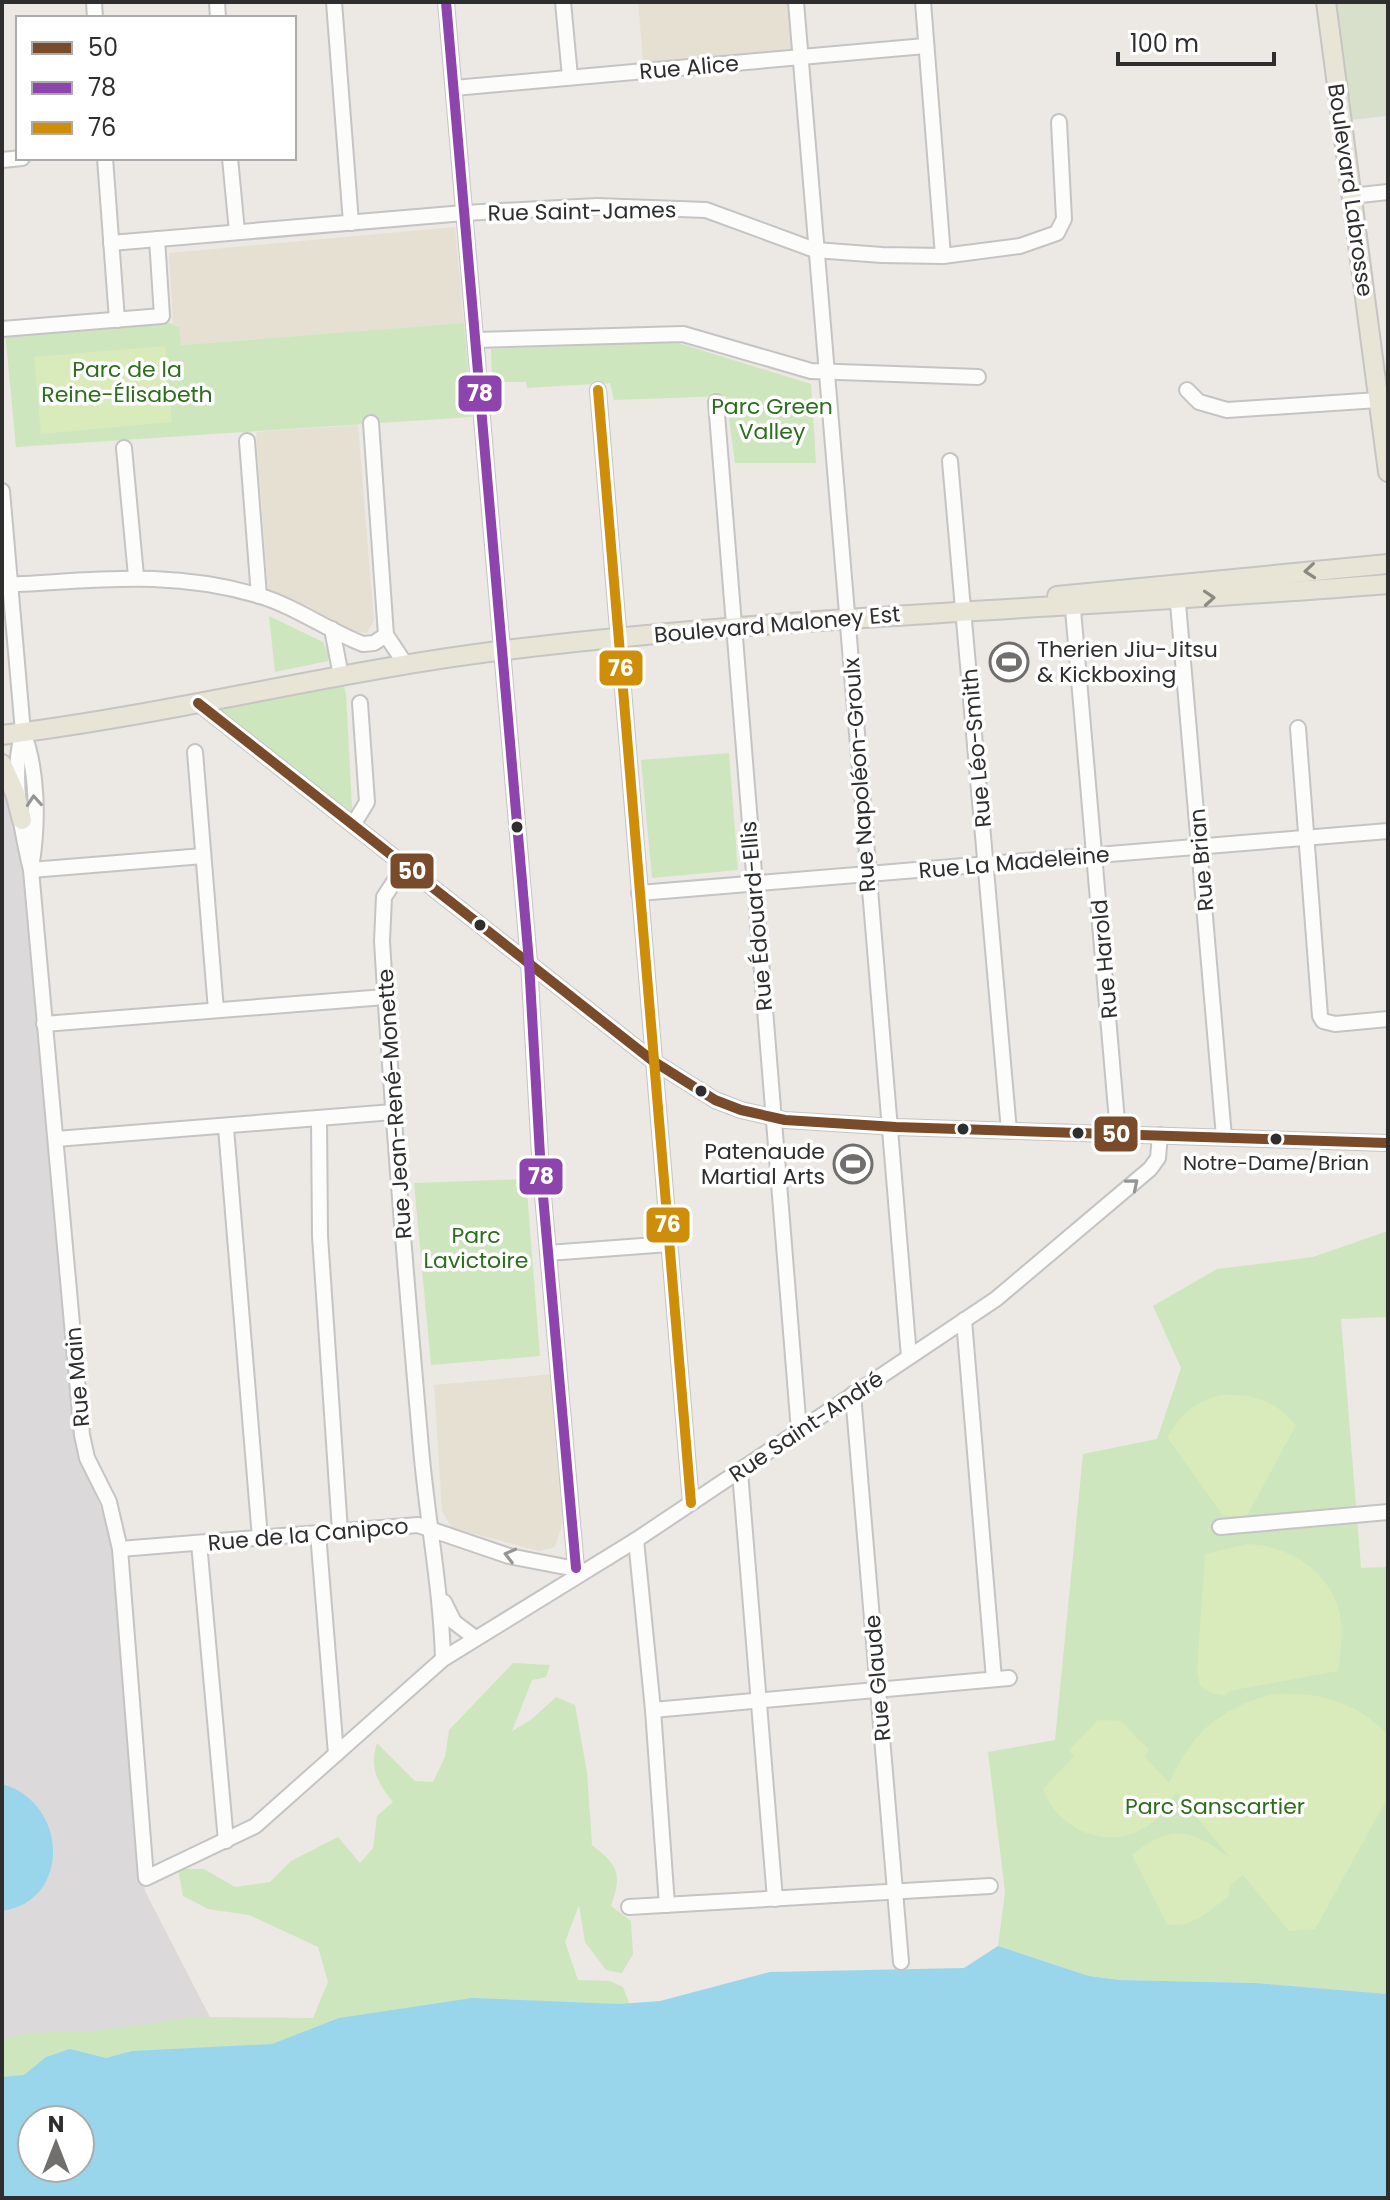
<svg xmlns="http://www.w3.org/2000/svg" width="1390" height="2200" font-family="Poppins,sans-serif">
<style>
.industrial{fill:#dcd9db}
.education{fill:#e6e0d3}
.green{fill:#cee6be}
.cemetery{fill:#d8e0cc}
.pitch{fill:#d9eabb}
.water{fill:#99d6ec;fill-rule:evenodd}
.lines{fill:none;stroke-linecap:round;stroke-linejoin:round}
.minor-casing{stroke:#c5c4c5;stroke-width:18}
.major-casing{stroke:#c6c5c4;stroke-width:22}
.minor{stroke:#fcfcfb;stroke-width:14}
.major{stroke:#e8e4d6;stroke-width:18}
.bus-1-casing{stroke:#fff;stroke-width:16}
.bus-2-casing{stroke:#fff;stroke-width:16}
.bus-3-casing{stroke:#fff;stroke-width:16}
.bus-1{stroke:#7a4b2a;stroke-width:10}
.bus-2{stroke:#8e44ad;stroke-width:10}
.bus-3{stroke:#cf8e09;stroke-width:10}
.oneway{stroke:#8b8982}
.oneway2{stroke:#959594}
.bus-dot{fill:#2e2e2e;stroke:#fff;stroke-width:3}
.labels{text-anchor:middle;stroke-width:7;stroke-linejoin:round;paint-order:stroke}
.bus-label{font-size:20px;fill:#2e2e2e;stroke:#fff}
.street-label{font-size:22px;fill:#2e2e2e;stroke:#fff}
.park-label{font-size:22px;fill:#2c6e1b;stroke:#fff}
.poi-label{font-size:22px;fill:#2e2e2e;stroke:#fff;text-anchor:start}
.line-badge{stroke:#fff;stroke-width:3}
.badge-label{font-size:22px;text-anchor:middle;font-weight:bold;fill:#fff}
</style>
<rect width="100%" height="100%" fill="#ece8e4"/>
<!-- industrial -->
<path class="industrial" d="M2 774 18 793 84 1466 123 1563 145 1891 235 2066 2 2093Z"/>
<!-- education -->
<g class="education">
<path d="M638 2H796L801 57 644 71Z"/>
<path d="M455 227 464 323 180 345 179 327 173 324 169 253Z"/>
<path d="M358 425 374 621 366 633 353 632 308 606 268 590 256 432Z"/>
<path d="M554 1374 564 1519 555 1547 539 1551 452 1528 442 1511 434 1385Z"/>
</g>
<!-- green -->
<g class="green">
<path d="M165 321 179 327 181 345 464 323 472 417 16 447 5 332Z"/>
<path d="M675 342 811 384 816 463H735L726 396 614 400 610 383 527 388 526 382H492L491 349Z"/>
<path d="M269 616 323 642 329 655 328 661 275 672Z"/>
<path d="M341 676 346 694 353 825 198 703Z"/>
<path d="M729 753 738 870 652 878 641 760Z"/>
<path d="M526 1179 540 1356 431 1365 414 1183Z"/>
<path d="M1388 1231V1317L1341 1319 1361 1568 1388 1567V1994L1256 1983 1120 1980 1089 1976 998 1946 1005 1892 988 1752 1055 1740 1083 1454 1157 1439 1181 1368 1153 1306 1217 1269 1313 1257Z"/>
<path d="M513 1663 550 1665 546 1677 532 1680 512 1731 532 1719 556 1697 575 1705 587 1772 592 1845C619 1866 622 1874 611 1906L631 1921 633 1954 622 1973 606 1970 585 1942 579 1905 565 1942 578 1980 610 1981 623 1987 634 2016 52 2068 2 2084V2041L23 2033 95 2031 195 2017 313 2018 328 1982 318 1947 249 1915 208 1909 183 1896 178 1869H204L235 1887 270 1882 291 1861 338 1837 360 1863 373 1848 377 1816 393 1802C377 1782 369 1768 377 1743L415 1781 433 1782 445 1757 449 1730Z"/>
</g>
<!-- cemetery -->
<path class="cemetery" d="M1326 2H1388V116L1341 121Z"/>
<!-- pitch -->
<g class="pitch">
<path d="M165 346 172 422 41 434 34 357Z"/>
<path d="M1221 1395C1252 1393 1276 1401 1296 1425L1247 1516H1223L1167 1437C1181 1414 1194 1402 1221 1395Z"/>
<path d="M1248 1544C1289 1546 1331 1571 1340 1615 1344 1633 1340 1653 1338 1671L1229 1691 1226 1696 1211 1693 1200 1686 1197 1671 1205 1554Z"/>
<path d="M1272 1694C1317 1691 1356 1701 1388 1735V1797L1315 1929 1289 1931 1243 1875 1230 1885 1229 1896C1211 1909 1191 1930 1167 1924L1132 1855C1172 1822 1193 1830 1230 1858L1176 1792C1167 1805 1160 1819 1144 1828 1106 1851 1057 1829 1043 1789L1074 1756 1069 1750 1098 1720 1121 1721 1149 1750 1144 1756 1169 1783C1193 1732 1217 1710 1272 1694Z"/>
</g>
<!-- water -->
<g class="water">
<path d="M2 1784C68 1802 72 1901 2 1911Z"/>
<path d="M998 1946 1089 1976 1120 1980 1256 1983 1388 1994V2198H2V2077L24 2075 46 2057 70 2049 106 2058 132 2051 272 2044 339 2018 472 1998 619 2004 660 2001 770 1972 964 1968ZM32 2120H80V2168H32Z"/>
</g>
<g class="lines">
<!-- minor casing -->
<g class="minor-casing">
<g id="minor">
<path d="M94 2 95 18"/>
<path d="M217 2 218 18"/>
<path d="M334 2 351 223"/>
<path d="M446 2 529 962 541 1173 576 1568"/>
<path d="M563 2 570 77"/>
<path d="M796 2 909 1357"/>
<path d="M923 2 943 256"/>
<path d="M454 88 925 46"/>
<path d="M105 158 117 320"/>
<path d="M230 158 237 232"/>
<path d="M2 160 22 158"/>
<path d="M1351 196 1388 192"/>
<path d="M111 243 464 213 597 206 706 210 815 250 882 255 943 256 1020 246 1057 233 1064 219 1059 122"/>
<path d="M2 329 162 316 157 239"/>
<path d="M477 340 683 334 811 371 978 377"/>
<path d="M598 390 691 1503"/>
<path d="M1187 390 1199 402 1227 410 1378 400"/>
<path d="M716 402 799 1431"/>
<path d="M371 423 386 635 406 665"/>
<path d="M247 441 259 596"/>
<path d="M124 448 136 576"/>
<path d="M950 461 1009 1131"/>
<path d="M2 491 23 732C38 770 38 822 32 862"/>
<path d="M2 585C95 581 165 569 257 595 295 606 327 630 363 644L374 643 386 635"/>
<path d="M1177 592 1224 1137"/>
<path d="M1072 598 1118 1133"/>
<path d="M332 629 341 676"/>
<path d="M198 703 653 1061 715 1100 741 1110 785 1120 896 1127 1388 1143"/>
<path d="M1298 728 1320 1016 1323 1021 1335 1024 1388 1019"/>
<path d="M23 732C10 774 21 828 31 870L82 1435 87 1458 109 1502 120 1549 146 1878 255 1826 443 1659 636 1540 996 1299 1150 1169 1158 1158 1160 1135"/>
<path d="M195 752 216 1010"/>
<path d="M353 825 367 802 360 703"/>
<path d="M404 867 384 897 382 941C392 1110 406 1279 421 1448 427 1519 441 1587 443 1659"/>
<path d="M31 870 203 856"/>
<path d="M639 893 1388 831"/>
<path d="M44 1024 385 997"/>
<path d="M319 1119 320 1236 340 1531"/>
<path d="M226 1128 260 1538"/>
<path d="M56 1139 393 1112"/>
<path d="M548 1253 669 1244"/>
<path d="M964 1320 994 1679"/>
<path d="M853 1394 901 1962"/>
<path d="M740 1472 775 1899"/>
<path d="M1220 1527 1388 1512"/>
<path d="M318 1533 336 1754"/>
<path d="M636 1540 653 1710 667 1905"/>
<path d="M199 1543 226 1841"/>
<path d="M120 1549 418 1525 509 1556 581 1570"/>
<path d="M444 1602 454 1622 474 1637"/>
<path d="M653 1710 1009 1678"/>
<path d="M629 1907 990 1886"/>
</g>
</g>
<!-- major casing -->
<g class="major-casing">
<g id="major">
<path d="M1326 2 1388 472"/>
<path d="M1057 596 1388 564"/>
<path d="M2 735C174 714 342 669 514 649 804 614 1097 608 1388 584"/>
<path d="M2 764 15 793 22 820"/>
</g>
</g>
<!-- minor -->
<use href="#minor" class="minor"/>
<!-- major -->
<use href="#major" class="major"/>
<!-- bus-1 casing -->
<g class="bus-1-casing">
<path id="bus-1" d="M198 703 653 1061 715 1100 741 1110 785 1120 896 1127 1388 1143"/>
</g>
<!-- bus-2 casing -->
<g class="bus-2-casing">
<path id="bus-2" d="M446 2 529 962 541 1173 576 1568"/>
</g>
<!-- bus-3 casing -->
<g class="bus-3-casing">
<path id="bus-3" d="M598 390 691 1503"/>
</g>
<!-- bus-1 -->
<use href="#bus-1" class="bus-1"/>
<!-- bus-2 -->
<use href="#bus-2" class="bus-2"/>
<!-- bus-3 -->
<use href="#bus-3" class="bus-3"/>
</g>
<!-- one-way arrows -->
<defs><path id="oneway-chevron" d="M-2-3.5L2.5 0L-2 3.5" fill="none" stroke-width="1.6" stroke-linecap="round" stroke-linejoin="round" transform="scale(2)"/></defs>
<g class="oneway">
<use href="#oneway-chevron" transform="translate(1310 571) rotate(175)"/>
<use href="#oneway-chevron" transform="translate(1209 598) rotate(-4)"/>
</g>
<g class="oneway2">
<use href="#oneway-chevron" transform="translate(34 801) rotate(-94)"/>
<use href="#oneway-chevron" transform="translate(1133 1184) rotate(-40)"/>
<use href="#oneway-chevron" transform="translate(510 1555) rotate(-166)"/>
</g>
<!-- icons -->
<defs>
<g id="stadium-ring" transform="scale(2)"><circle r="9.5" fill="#fff" stroke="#706f6e" stroke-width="1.5"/><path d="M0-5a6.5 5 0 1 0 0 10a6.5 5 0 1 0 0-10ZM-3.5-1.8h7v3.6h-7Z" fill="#706f6e"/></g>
</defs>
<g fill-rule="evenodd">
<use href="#stadium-ring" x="1009" y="662"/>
<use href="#stadium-ring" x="853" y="1164"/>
</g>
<!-- markers -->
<g class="bus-dot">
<circle cx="517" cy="827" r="7"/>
<circle cx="480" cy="925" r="7"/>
<circle cx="701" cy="1091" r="7"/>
<circle cx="963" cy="1129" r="7"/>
<circle cx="1078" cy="1133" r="7"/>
<circle cx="1276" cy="1139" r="7"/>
</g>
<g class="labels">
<!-- bus labels -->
<g class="bus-label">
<text x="1276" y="1170">Notre-Dame/Brian</text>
</g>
<!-- street labels -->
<g class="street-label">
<text transform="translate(689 67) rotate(-5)" y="8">Rue Alice</text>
<text transform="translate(1351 190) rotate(82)" y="8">Boulevard Labrosse</text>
<text transform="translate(582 211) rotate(-1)" y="8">Rue Saint-James</text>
<text transform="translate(777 624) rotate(-5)" y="8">Boulevard Maloney Est</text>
<text transform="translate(976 748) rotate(-95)" y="8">Rue Léo-Smith</text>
<text transform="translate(859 775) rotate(-94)" y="8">Rue Napoléon-Groulx</text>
<text transform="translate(1201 860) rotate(-95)" y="8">Rue Brian</text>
<text transform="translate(1014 862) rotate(-5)" y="8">Rue La Madeleine</text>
<text transform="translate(756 916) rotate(-95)" y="8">Rue Édouard-Ellis</text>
<text transform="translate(1104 959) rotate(-95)" y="8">Rue Harold</text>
<text transform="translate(394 1104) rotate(-94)" y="8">Rue Jean-René-Monette</text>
<text transform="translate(77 1377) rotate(-95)" y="8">Rue Main</text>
<text transform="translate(806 1426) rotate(-34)" y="8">Rue Saint-André</text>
<text transform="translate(308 1534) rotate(-5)" y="8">Rue de la Canipco</text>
<text transform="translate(877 1678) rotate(-95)" y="8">Rue Glaude</text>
</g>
<!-- park labels -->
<g class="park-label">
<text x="127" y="377">Parc de la<tspan x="127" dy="25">Reine-Élisabeth</tspan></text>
<text x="772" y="414">Parc Green<tspan x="772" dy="25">Valley</tspan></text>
<text x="476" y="1243">Parc<tspan x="476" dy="25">Lavictoire</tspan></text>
<text x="1215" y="1814">Parc Sanscartier</text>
</g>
<!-- poi labels -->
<g class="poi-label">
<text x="1037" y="657">Therien Jiu-Jitsu<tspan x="1037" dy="25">&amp; Kickboxing</tspan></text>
<text x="825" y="1159" text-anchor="end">Patenaude<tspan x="825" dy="25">Martial Arts</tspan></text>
</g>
</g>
<g class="line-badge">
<rect x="457" y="374" width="46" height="39" rx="8" fill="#8e44ad"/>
<rect x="598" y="649" width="46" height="38" rx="8" fill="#cf8e09"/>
<rect x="389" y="852" width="46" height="38" rx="8" fill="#7a4b2a"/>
<rect x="1093" y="1115" width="46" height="38" rx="8" fill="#7a4b2a"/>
<rect x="518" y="1157" width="46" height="39" rx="8" fill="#8e44ad"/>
<rect x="645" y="1206" width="46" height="38" rx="8" fill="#cf8e09"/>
</g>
<g class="badge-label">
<text x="480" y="401">78</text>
<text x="621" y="676">76</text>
<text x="412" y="879">50</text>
<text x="1116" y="1142">50</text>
<text x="541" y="1184">78</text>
<text x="668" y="1232">76</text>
</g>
<!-- border -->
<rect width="1390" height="2200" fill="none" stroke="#2e2e2e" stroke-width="8"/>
<!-- legend -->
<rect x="16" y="16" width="280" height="144" fill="#ffffff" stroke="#ababab" stroke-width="2"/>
<rect x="32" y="42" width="40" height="12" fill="#7a4b2a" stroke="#ababab" stroke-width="2"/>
<text x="88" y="56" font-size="24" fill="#2e2e2e">50</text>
<rect x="32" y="82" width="40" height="12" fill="#8e44ad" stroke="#ababab" stroke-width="2"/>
<text x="88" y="96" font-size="24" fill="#2e2e2e">78</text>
<rect x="32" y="122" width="40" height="12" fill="#cf8e09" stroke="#ababab" stroke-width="2"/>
<text x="88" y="136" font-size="24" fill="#2e2e2e">76</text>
<!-- north arrow -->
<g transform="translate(56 2144)"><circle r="38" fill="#ffffff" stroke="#ababab" stroke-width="2"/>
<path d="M0-6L14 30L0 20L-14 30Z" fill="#706f6e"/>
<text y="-12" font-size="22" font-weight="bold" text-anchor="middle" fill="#2e2e2e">N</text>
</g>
<!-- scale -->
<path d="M1118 52v12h156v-12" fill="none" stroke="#2e2e2e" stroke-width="4"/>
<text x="1130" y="52" font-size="24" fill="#2e2e2e" stroke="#ffffff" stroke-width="6" paint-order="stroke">100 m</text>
</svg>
